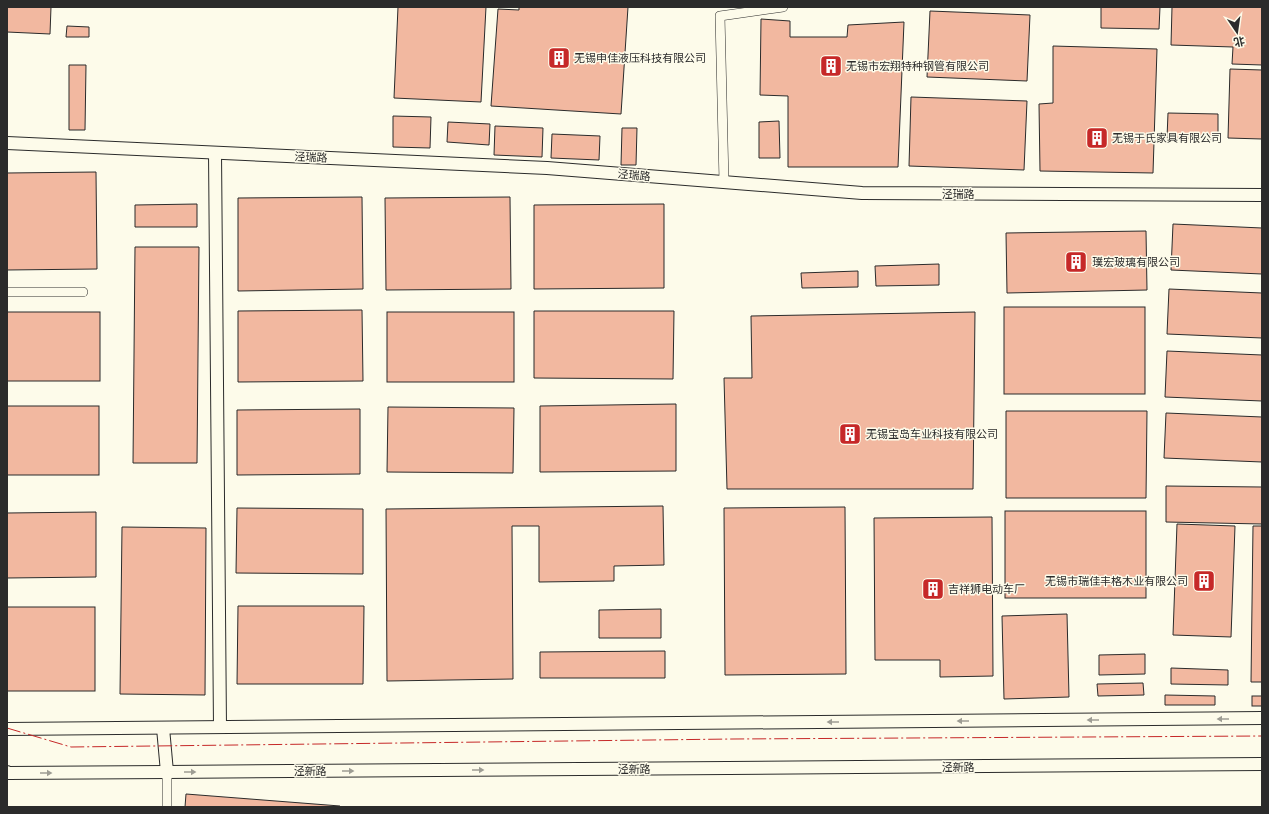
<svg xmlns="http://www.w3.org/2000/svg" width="1269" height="814" font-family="'Varela Round','Noto Sans SC',sans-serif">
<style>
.building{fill:#f2b8a0;stroke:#2b2b2b}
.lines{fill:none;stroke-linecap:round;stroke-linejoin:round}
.minor-casing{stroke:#2b2b2b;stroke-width:10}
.tertiary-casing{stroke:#2b2b2b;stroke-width:14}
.minor{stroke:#fdfbea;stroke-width:9}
.tertiary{stroke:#fdfbea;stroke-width:12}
.power{stroke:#c62828;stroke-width:1;stroke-dasharray:14 3 2 3;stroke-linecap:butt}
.oneway{fill:#9e9d94}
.labels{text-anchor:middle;stroke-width:3;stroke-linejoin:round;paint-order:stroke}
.poi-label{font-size:11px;fill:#2b2b2b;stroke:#fdfbea;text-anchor:start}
.street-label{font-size:11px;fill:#2b2b2b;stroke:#fdfbea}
</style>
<rect width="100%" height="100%" fill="#fdfbea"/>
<!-- building -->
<g class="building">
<path d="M7 7H51L50 34 7 32Z"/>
<path d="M398 7H486L481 102 394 98Z"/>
<path d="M519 7H628L621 114 491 106 498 9 519 10Z"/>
<path d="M1101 7H1160L1159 29 1101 28Z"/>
<path d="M1172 7H1262V65L1232 64 1233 47 1171 45Z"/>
<path d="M930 11 1030 15 1027 81 927 77Z"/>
<path d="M761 19 790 21V37H847L848 25 904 22 898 167H788V96L760 95Z"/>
<path d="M67 26 89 27V37H66Z"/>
<path d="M1053 46 1157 49 1153 173 1040 171 1039 104 1053 103Z"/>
<path d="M69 65H86L85 130H69Z"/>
<path d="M1230 69 1262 70V139L1228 138Z"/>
<path d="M911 97 1027 101 1024 170 909 166Z"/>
<path d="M1168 113 1218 114V139L1167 138Z"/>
<path d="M393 116 431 117 430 148 393 147Z"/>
<path d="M779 121 780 158H759V122Z"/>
<path d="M448 122 490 124 489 145 447 142Z"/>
<path d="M495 126 543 128 542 157 494 155Z"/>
<path d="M622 128H637L636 165H621Z"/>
<path d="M552 134 600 136 599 160 551 158Z"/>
<path d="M96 172 97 269 7 270V173Z"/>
<path d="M362 197 363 289 238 291V198Z"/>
<path d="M510 197 511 289 386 290 385 198Z"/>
<path d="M197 204V227H135V205Z"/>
<path d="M664 204V288L534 289V205Z"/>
<path d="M1173 224 1262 228V274L1171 270Z"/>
<path d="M1146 231 1147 290 1007 293 1006 233Z"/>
<path d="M135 247H199L197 463H133Z"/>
<path d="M939 264V285L876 286 875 266Z"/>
<path d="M858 271V287L802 288 801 273Z"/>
<path d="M1169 289 1262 293V338L1167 334Z"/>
<rect x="1004" y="307" width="141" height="87"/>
<path d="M362 310 363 381 238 382V311Z"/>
<path d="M534 311H674L673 379 534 378Z"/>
<rect x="7" y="312" width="93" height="69"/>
<rect x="387" y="312" width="127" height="70"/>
<path d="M975 312 973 489H727L724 378H752L751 316Z"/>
<path d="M1167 351 1262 355V401L1165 397Z"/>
<path d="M676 404V471L540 472V406Z"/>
<rect x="7" y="406" width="92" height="69"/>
<path d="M388 407 514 408 513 473 387 472Z"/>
<path d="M360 409V474L237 475V410Z"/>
<path d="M1006 411H1147L1146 498H1006Z"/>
<path d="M1166 413 1262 417V462L1164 458Z"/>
<path d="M1166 486 1262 487V524L1166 522Z"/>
<path d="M663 506 664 565 614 566V581L539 582V526H512L513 679 387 681 386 509Z"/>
<path d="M845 507 846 674 725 675 724 508Z"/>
<path d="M237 508 363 509V574L236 573Z"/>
<rect x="1005" y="511" width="141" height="87"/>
<path d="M96 512V577L7 578V513Z"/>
<path d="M992 517 993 676 940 677V660H875L874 518Z"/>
<path d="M1177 524 1235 526 1231 637 1173 635Z"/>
<path d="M1253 526H1262V682H1251Z"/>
<path d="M122 527 206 528 205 695 120 694Z"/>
<path d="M238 606H364L363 684H237Z"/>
<rect x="7" y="607" width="88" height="84"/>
<path d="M661 609V638H599V610Z"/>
<path d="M1067 614 1069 697 1004 699 1002 616Z"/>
<path d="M665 651V678H540V652Z"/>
<path d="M1145 654V674L1099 675V655Z"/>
<path d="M1171 668 1228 670V685L1171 684Z"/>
<path d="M1143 683 1144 695 1098 696 1097 684Z"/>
<path d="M1165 695 1215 696V705H1165Z"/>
<rect x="1252" y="696" width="10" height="10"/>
<path d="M186 794 340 806V807H185Z"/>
</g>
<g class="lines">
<!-- minor casing -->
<g class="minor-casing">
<g id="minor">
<path d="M724 182 720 16 783 7"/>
<path d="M7 292H83"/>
<path d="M167 807V772"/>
</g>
</g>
<!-- tertiary casing -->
<g class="tertiary-casing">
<g id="tertiary">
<path d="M7 143 547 168 862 193 1262 195"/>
<path d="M215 153 220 727"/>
<path d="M163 728 167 772"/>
<path d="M7 729 1262 718"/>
<path d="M7 772 8 773 167 772 1262 764"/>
</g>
</g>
<!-- minor -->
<use href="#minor" class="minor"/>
<!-- tertiary -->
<use href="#tertiary" class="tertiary"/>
<!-- power -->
<path class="power" d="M7 728 71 747 733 739 1262 736"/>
</g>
<!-- one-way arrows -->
<defs><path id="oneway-solid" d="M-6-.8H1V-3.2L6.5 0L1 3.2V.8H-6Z"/></defs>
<g class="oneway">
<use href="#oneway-solid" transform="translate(1223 719) rotate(180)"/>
<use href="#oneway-solid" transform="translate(1093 720) rotate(180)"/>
<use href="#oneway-solid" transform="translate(963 721) rotate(180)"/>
<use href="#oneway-solid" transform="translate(833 722) rotate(180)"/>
<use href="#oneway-solid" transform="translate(478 770)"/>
<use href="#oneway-solid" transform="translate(348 771)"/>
<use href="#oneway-solid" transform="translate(190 772)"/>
<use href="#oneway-solid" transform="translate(46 773)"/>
</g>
<!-- icons -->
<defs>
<g id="building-square" transform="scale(1.15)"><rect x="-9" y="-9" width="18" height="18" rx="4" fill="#c62828" stroke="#fdfbea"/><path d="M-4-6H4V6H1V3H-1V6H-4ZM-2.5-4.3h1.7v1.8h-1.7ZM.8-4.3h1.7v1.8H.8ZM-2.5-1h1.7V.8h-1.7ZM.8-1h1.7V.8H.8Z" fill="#fff"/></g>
</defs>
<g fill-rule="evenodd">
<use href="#building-square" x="559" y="58"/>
<use href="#building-square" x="831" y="66"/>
<use href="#building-square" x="1097" y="138"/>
<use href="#building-square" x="1076" y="262"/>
<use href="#building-square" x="850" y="434"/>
<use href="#building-square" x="1204" y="581"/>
<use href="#building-square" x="933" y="589"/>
</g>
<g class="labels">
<!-- poi labels -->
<g class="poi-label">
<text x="574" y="62">无锡申佳液压科技有限公司</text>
<text x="846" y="70">无锡市宏翔特种钢管有限公司</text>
<text x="1112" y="142">无锡于氏家具有限公司</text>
<text x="1092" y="266">璞宏玻璃有限公司</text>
<text x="866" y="438">无锡宝岛车业科技有限公司</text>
<text x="1188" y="585" text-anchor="end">无锡市瑞佳丰格木业有限公司</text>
<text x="948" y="593">吉祥狮电动车厂</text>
</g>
<!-- street labels -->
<g class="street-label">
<text transform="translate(311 157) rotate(3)" y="4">泾瑞路</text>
<text transform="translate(634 175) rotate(5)" y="4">泾瑞路</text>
<text x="958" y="198">泾瑞路</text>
<text x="958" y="771">泾新路</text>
<text x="634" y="773">泾新路</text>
<text x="310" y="775">泾新路</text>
</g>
</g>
<!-- border -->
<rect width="1269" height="814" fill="none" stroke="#2b2b2b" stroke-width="16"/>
<!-- north arrow -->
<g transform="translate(1237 32) rotate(167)" stroke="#fdfbea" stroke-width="3" paint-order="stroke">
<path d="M0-3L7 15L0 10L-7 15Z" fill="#2b2b2b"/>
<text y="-6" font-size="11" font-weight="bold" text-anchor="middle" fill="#2b2b2b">北</text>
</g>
</svg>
